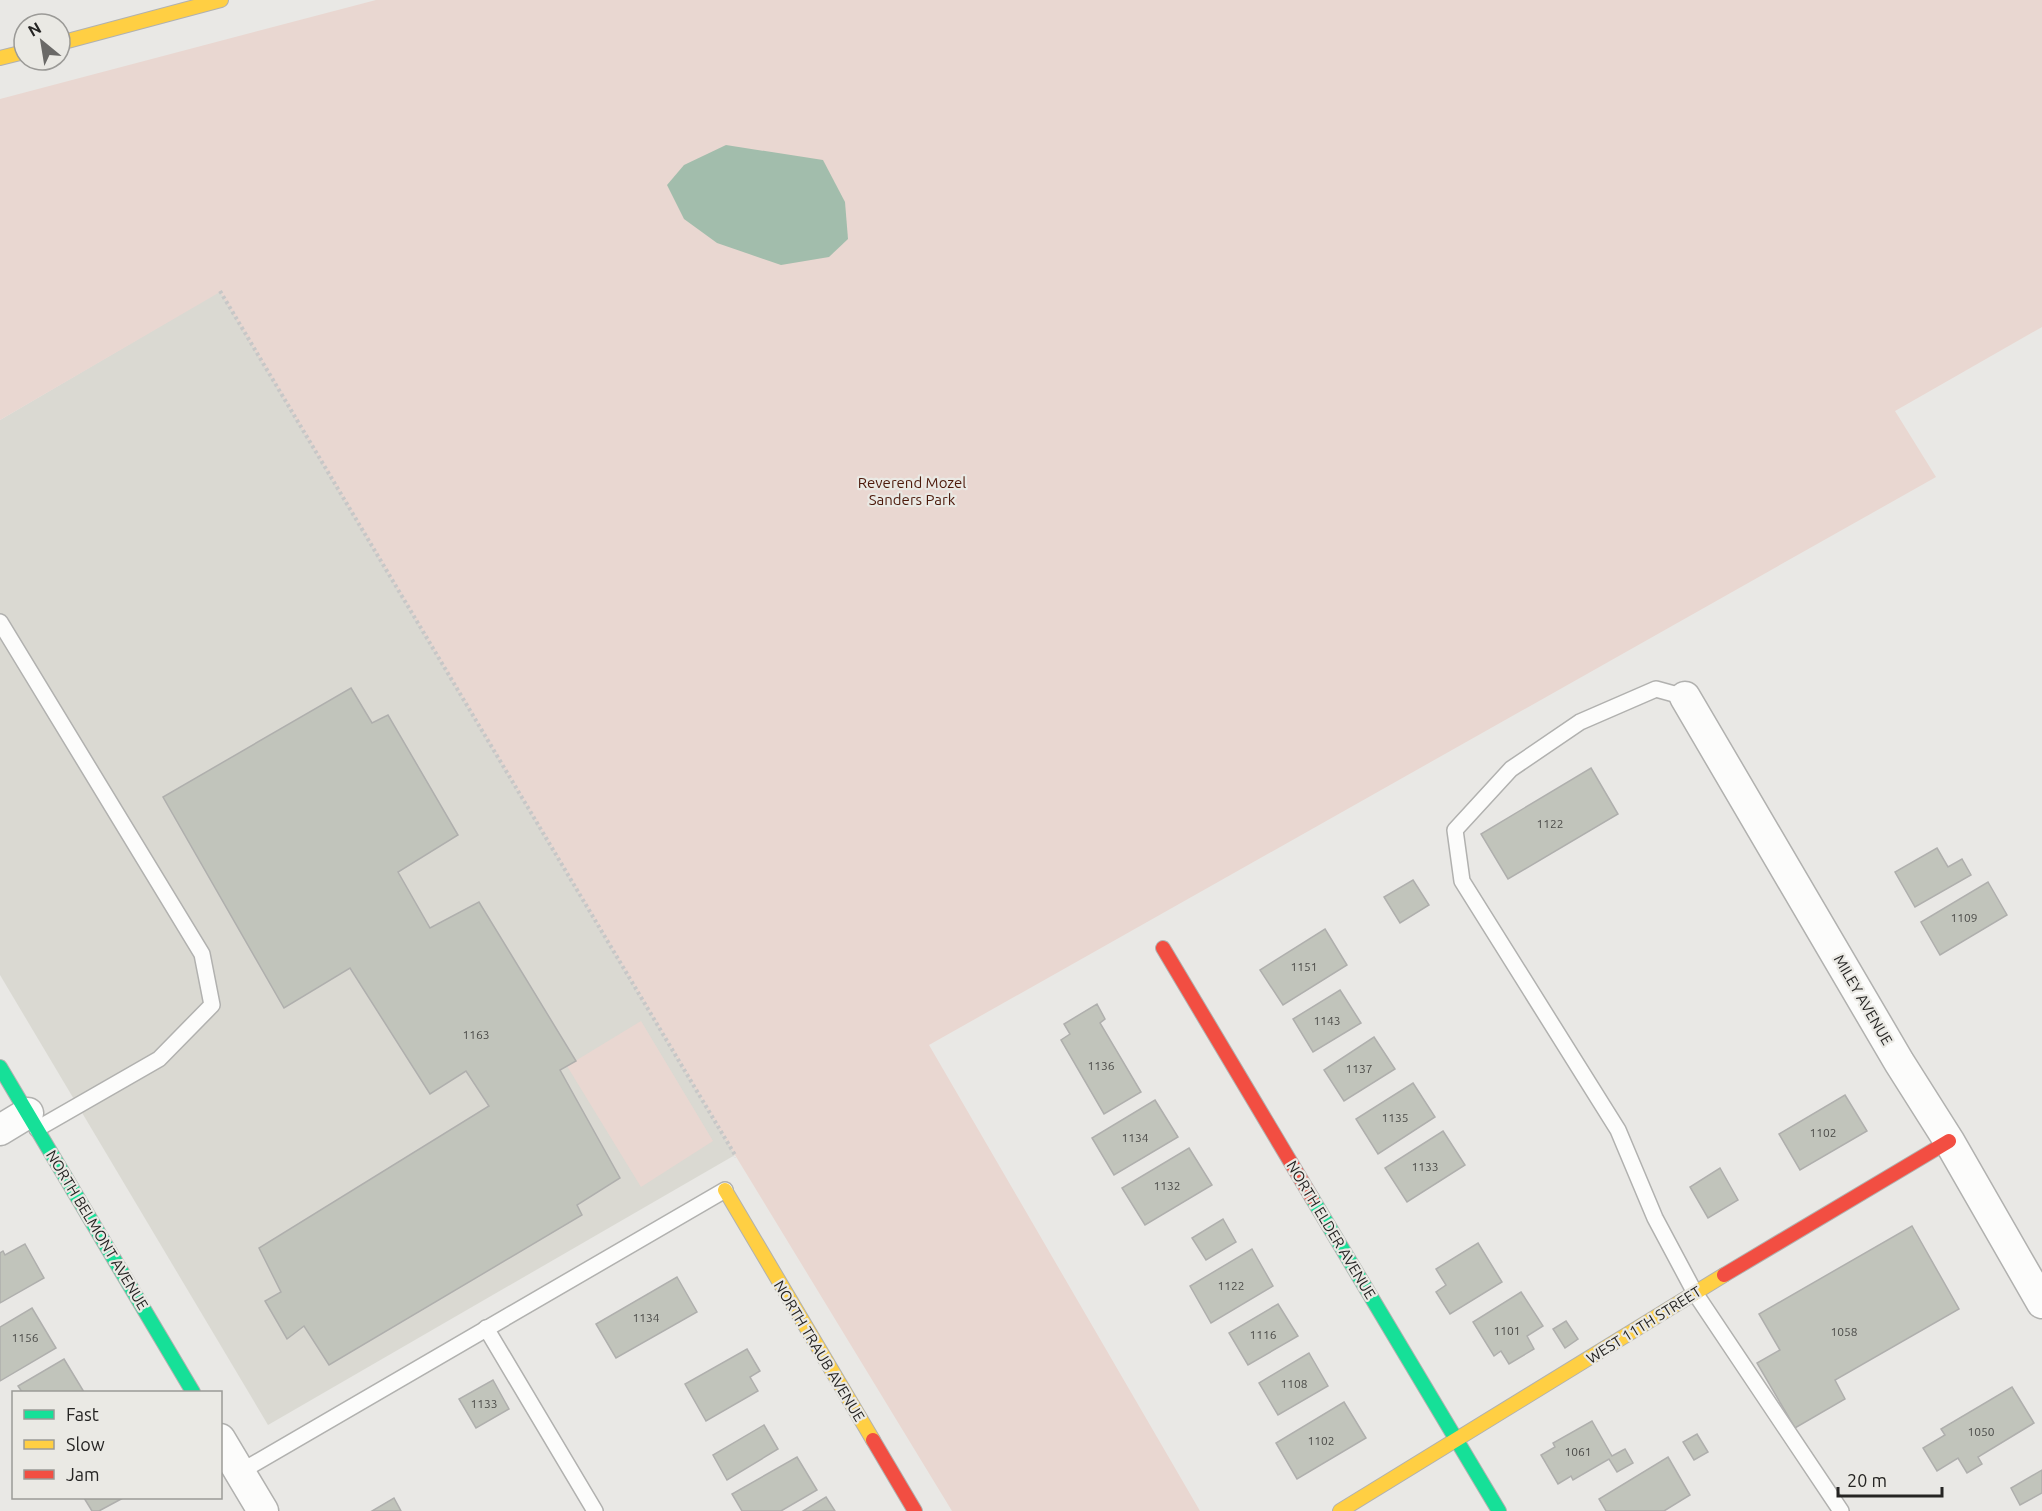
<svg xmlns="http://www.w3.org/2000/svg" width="2042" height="1511" font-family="Ubuntu,sans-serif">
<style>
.built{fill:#dad9d2}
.green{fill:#e9d7d1}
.water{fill:#a2bdac}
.building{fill:#c1c4bb;stroke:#afafad;stroke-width:1.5}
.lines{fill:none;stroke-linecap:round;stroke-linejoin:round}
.lane-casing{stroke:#b1b1af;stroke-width:18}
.street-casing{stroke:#b1b1af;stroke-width:33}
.fast-casing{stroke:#b1b1af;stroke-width:16}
.slow-casing{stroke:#b1b1af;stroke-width:16}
.jam-casing{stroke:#b1b1af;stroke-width:16}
.path{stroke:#c7c7c7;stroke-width:4;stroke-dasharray:3 3;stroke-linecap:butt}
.lane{stroke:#fcfcfb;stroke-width:15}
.street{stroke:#fcfcfb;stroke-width:30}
.fast{stroke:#16e098;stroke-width:14}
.slow{stroke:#ffcf43;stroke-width:14}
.jam{stroke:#f24e42;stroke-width:14}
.labels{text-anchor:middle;stroke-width:4.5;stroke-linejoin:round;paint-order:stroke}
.number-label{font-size:12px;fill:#4c4c49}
.park-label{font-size:15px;fill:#4d1a0b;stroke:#eae9e4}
.street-label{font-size:15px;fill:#252423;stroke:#eae9e4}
</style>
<rect width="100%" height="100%" fill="#e9e8e5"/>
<!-- built -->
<path class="built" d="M220 291 735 1155 268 1425 0 975V420Z"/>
<!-- green -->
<g class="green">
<path d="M376 0H2042V327L1895 411 1936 477 929 1045 1200 1511H952L735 1155 220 292 0 420V99Z"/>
<path d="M641 1021 713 1141 641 1187 567 1066Z"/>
</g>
<!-- water -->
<path class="water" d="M726 145 823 160 845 202 848 239 829 257 781 265 717 243 684 219 667 185 684 165Z"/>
<!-- building -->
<g class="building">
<path d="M351 688 372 723 388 715 458 835 398 872 430 928 479 902 576 1061 560 1070 620 1178 577 1205 582 1215 329 1365 304 1326 287 1339 265 1301 281 1292 259 1248 489 1106 466 1071 430 1094 350 968 284 1008 163 797Z"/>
<path d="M1591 768 1618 814 1508 879 1481 834Z"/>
<path d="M1937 848 1948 867 1962 859 1971 875 1915 907 1895 872Z"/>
<path d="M1413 880 1429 905 1400 923 1384 897Z"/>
<path d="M1988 882 2007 915 1940 955 1921 922Z"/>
<path d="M1325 929 1347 965 1283 1005 1260 970Z"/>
<path d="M1340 990 1361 1023 1313 1052 1293 1019Z"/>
<path d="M1097 1004 1105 1019 1100 1023 1141 1092 1104 1114 1061 1040 1070 1034 1064 1024Z"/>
<path d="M1374 1037 1395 1069 1344 1101 1324 1070Z"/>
<path d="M1413 1083 1435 1117 1378 1154 1356 1119Z"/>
<path d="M1845 1095 1867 1131 1800 1170 1779 1134Z"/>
<path d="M1155 1100 1178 1137 1114 1175 1092 1138Z"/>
<path d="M1443 1131 1465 1165 1407 1202 1385 1168Z"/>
<path d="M1189 1148 1212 1185 1145 1225 1122 1188Z"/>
<path d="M1720 1168 1738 1200 1708 1218 1690 1187Z"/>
<path d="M1223 1219 1236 1242 1206 1260 1192 1238Z"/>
<path d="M1912 1226 1959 1309 1835 1380 1845 1399 1795 1428 1757 1363 1780 1350 1759 1314Z"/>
<path d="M1478 1243 1502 1282 1450 1314 1436 1292 1446 1285 1436 1269Z"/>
<path d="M25 1244 44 1278 0 1303V1253L3 1251 5 1255Z"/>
<path d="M1252 1249 1273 1286 1211 1323 1190 1286Z"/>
<path d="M677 1277 697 1312 616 1358 596 1324Z"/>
<path d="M1521 1292 1543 1326 1527 1336 1534 1349 1509 1364 1501 1351 1494 1356 1473 1322Z"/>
<path d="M1278 1304 1298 1336 1248 1365 1229 1333Z"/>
<path d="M32 1308 56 1348 0 1381V1327Z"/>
<path d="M1566 1321 1578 1339 1565 1348 1553 1329Z"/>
<path d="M747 1349 760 1371 750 1377 758 1391 706 1421 685 1384Z"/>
<path d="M1309 1353 1328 1386 1278 1415 1259 1383Z"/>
<path d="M64 1359 84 1392H22L18 1386Z"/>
<path d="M493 1380 509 1409 476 1428 459 1399Z"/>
<path d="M2012 1387 2034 1423 1978 1457 1982 1464 1967 1473 1958 1458 1937 1471 1923 1448 1945 1435 1941 1429Z"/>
<path d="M1344 1402 1366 1438 1297 1479 1276 1443Z"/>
<path d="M1592 1421 1612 1456 1625 1449 1633 1463 1617 1472 1609 1459 1573 1480 1571 1476 1558 1484 1541 1455 1555 1447 1553 1443Z"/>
<path d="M764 1425 778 1449 727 1480 713 1455Z"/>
<path d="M1697 1434 1708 1452 1694 1460 1683 1442Z"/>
<path d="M797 1457 817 1490 781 1511H742L732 1494Z"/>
<path d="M1668 1457 1690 1495 1664 1511H1606L1599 1499Z"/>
<path d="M2042 1470V1493L2020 1505 2011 1488Z"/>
<path d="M826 1497 835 1511H803Z"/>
<path d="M84 1498H123L99 1511H92Z"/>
<path d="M394 1498 401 1511H372Z"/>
</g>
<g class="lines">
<!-- lane casing -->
<g class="lane-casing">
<g id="lane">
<path d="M0 622 202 954 212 1005 159 1059 37 1129"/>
<path d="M1685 697 1656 689 1580 722 1511 769 1455 830 1462 881 1618 1130 1655 1218 1695 1293 1841 1511"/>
<path d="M486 1328 595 1511"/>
<path d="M240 1472 725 1190"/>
</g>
</g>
<!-- street casing -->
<g class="street-casing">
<g id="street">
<path d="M1685 697 1899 1062 1949 1141 2042 1303"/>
<path d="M0 1130 28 1113"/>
<path d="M220 1439 263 1511"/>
</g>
</g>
<!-- fast casing -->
<g class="fast-casing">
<g id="fast">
<path d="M0 1067 193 1392"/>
<path d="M1312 1198 1499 1511"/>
</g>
</g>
<!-- slow casing -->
<g class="slow-casing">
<g id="slow">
<path d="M60 43 221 0"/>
<path d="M0 58 24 52"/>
<path d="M725 1190 873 1440"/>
<path d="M1340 1511 1724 1275"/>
</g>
</g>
<!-- jam casing -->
<g class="jam-casing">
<g id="jam">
<path d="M1163 948 1312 1198"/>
<path d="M1724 1275 1949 1141"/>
<path d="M873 1440 915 1511"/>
</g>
</g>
<!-- path -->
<path class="path" d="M220 291 735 1155 734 1157"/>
<!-- lane -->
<use href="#lane" class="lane"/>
<!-- street -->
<use href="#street" class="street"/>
<!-- fast -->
<use href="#fast" class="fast"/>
<!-- slow -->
<use href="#slow" class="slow"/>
<!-- jam -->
<use href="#jam" class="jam"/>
</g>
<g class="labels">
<!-- number labels -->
<g class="number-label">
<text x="1550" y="828">1122</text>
<text x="1964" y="922">1109</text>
<text x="1304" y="971">1151</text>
<text x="1327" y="1025">1143</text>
<text x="476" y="1039">1163</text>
<text x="1101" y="1070">1136</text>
<text x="1359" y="1073">1137</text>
<text x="1395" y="1122">1135</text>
<text x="1823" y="1137">1102</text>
<text x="1135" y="1142">1134</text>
<text x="1425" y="1171">1133</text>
<text x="1167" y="1190">1132</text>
<text x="1231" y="1290">1122</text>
<text x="646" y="1322">1134</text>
<text x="1507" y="1335">1101</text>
<text x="1844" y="1336">1058</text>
<text x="1263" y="1339">1116</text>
<text x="25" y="1342">1156</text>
<text x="1294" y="1388">1108</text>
<text x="484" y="1408">1133</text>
<text x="1981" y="1436">1050</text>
<text x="1321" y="1445">1102</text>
<text x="1578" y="1456">1061</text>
</g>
<!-- park labels -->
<g class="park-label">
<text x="912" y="488">Reverend Mozel<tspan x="912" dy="17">Sanders Park</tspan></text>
</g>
<!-- street labels -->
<g class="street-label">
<text transform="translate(1863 1000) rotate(60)" y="5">MILEY AVENUE</text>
<text transform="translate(97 1230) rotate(59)" y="5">NORTH BELMONT AVENUE</text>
<text transform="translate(1331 1230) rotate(59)" y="5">NORTH ELDER AVENUE</text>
<text transform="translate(1644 1325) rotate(-32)" y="5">WEST 11TH STREET</text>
<text transform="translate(819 1351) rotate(59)" y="5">NORTH TRAUB AVENUE</text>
</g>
</g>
<!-- legend -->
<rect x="12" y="1391" width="210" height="108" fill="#eae9e4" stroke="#9b9a97" stroke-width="1.5"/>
<rect x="24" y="1410" width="30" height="9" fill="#16e098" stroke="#9b9a97" stroke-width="1.5"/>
<text x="66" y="1421" font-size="18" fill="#252423">Fast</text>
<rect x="24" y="1440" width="30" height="9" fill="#ffcf43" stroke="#9b9a97" stroke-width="1.5"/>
<text x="66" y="1451" font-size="18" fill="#252423">Slow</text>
<rect x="24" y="1470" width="30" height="9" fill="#f24e42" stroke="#9b9a97" stroke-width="1.5"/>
<text x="66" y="1481" font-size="18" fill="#252423">Jam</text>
<!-- north arrow -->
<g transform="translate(42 42) rotate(330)"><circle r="28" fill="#eae9e4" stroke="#9b9a97" stroke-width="1.5"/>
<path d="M0-4.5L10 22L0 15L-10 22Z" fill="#6a6967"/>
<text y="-9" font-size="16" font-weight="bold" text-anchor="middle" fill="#252423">N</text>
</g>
<!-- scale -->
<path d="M1838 1487v9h104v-9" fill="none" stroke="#252423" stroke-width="3"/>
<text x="1847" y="1487" font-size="18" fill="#252423" stroke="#eae9e4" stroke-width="4.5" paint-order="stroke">20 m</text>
</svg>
